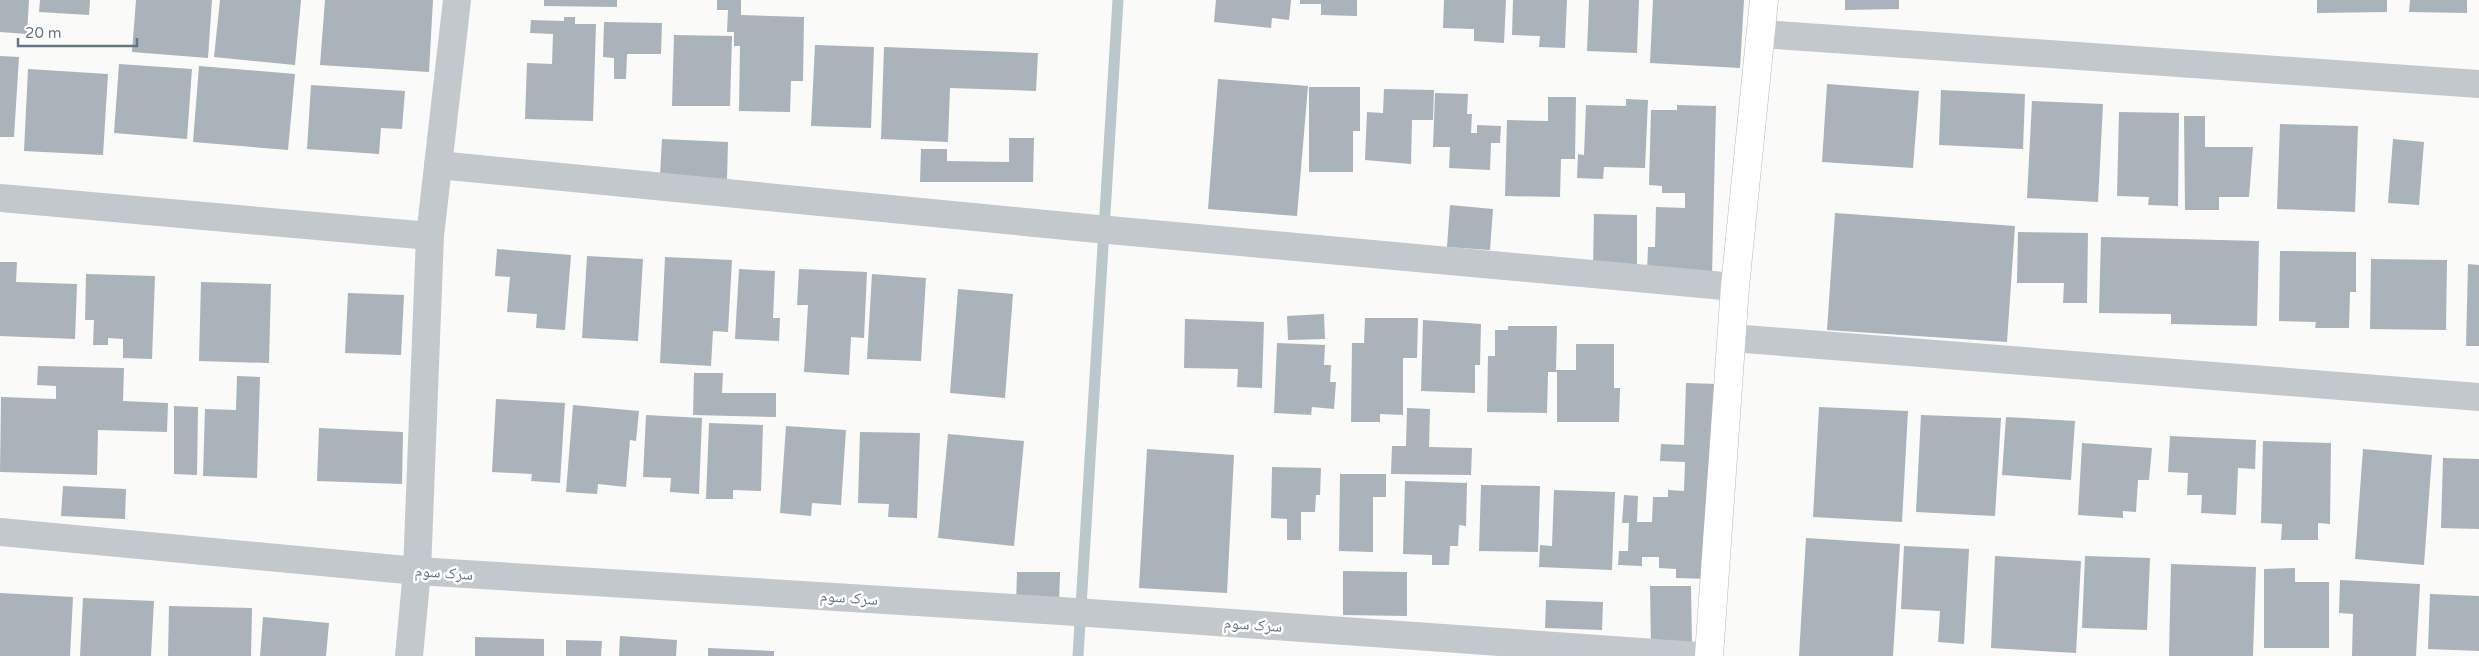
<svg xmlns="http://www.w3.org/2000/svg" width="2479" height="656" font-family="'Varela Round','Noto Naskh Arabic',sans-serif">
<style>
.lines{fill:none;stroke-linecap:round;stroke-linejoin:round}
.stream{stroke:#bbc7cb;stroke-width:11}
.building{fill:#aab3b9}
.secondary-casing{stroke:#b3babf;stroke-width:29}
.minor{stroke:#c3c8cc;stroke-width:28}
.secondary{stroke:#fff;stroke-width:28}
.labels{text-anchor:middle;stroke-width:5;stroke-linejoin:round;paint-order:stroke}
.street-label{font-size:16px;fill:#657683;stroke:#fff}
</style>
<rect width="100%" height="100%" fill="#fafaf8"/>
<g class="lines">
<!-- stream -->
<path class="stream" d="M1078 656 1118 0"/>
</g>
<!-- building -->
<g class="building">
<path d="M0 0H29L27 34 0 32Z"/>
<path d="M40 0H90L89 15 39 12Z"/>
<path d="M136 0H212L208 58 132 52Z"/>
<path d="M220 0H301L295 65 214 57Z"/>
<path d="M325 0H433L429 72 320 65Z"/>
<path d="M544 0H617V7L544 6Z"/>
<path d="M717 0H741V15L804 17 803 81H791L790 112 739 111 740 46H734V32H727L728 10H717Z"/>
<path d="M1216 0H1291L1289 20 1272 18 1271 28 1214 22Z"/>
<path d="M1300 0H1357V16L1321 15V4H1300Z"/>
<path d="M1444 0H1506L1504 43 1474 41V29L1443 28Z"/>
<path d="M1513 0H1567L1565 48 1539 47 1540 36 1512 35Z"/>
<path d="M1589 0H1639L1637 53 1587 51Z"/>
<path d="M1653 0H1744L1740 68 1650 63Z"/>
<path d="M1845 0H1899V9L1845 10Z"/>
<path d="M2317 0H2387V12L2317 13Z"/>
<path d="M2410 0H2467V13L2409 12Z"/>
<path d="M564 17H575V24H596L593 121 525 119 527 63 552 64 553 34 530 33 531 20 564 21Z"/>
<path d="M604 22 662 23 661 54H627L626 79H614V58L603 57Z"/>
<path d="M674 35 732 36 730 106H672Z"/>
<path d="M815 45 874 47 871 128 811 126Z"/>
<path d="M884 47 1038 53 1036 91 950 88 948 142 881 139Z"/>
<path d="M0 56 19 57 14 137H0Z"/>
<path d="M119 64 192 69 187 139 114 133Z"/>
<path d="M199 66 295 74 288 150 193 142Z"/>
<path d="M28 69 108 74 103 155 24 151Z"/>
<path d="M1218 79 1308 86 1297 216 1208 209Z"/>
<path d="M1827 84 1919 91 1913 168 1822 162Z"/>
<path d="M311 85 405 91 402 129 381 128 379 154 307 149Z"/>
<path d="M1309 87H1360V131H1353V172H1309Z"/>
<path d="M1384 89 1434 90 1433 120H1412L1411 164 1365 160 1367 112 1383 113Z"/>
<path d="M1941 90 2025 94 2023 149 1939 145Z"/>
<path d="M1435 93 1468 94 1467 114H1472L1471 133H1477V125L1501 126 1500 143H1491L1490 170 1449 168 1450 147H1433Z"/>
<path d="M1548 97H1576L1575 159H1561L1560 197 1505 196 1507 120 1548 121Z"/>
<path d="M1626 99 1648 100 1645 168 1604 167 1603 179 1577 178 1578 154 1584 155 1586 105 1626 106Z"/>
<path d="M2032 101 2103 104 2098 202 2027 198Z"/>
<path d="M1677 105 1716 106 1712 276 1647 274 1648 247H1655L1656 207 1685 208V193H1662V186L1649 185 1651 110H1677Z"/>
<path d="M2119 112 2179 113 2178 206 2148 205 2149 197 2117 196Z"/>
<path d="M2184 116H2205V147H2253L2249 197H2219V210H2185Z"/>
<path d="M2280 124 2358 126 2355 212 2277 209Z"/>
<path d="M1009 138H1034L1033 182H920L921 149H947V161L1009 162Z"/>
<path d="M662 139 728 142 727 180 660 176Z"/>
<path d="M2393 139 2424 142 2419 205 2388 203Z"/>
<path d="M1450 205 1493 209 1490 250 1447 247Z"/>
<path d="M1835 213 2015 226 2007 342 1827 330Z"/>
<path d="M1594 214 1637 215V268L1593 267Z"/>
<path d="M2018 232 2088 233 2087 303H2063L2064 283H2017Z"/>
<path d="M2101 237 2259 241 2257 326 2171 324V314L2099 313Z"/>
<path d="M497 249 571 255 565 330 536 328 537 314 507 312 510 277 495 276Z"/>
<path d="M2280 251 2356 252V292H2350L2349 328H2315L2316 322 2279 321Z"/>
<path d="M587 256 643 259 638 341 582 338Z"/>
<path d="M665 257 732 260 728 332 713 331 711 366 660 363Z"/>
<path d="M2371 259 2447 260 2446 330 2370 329Z"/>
<path d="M0 262H17L16 282 77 284 75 339 0 336Z"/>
<path d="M2468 264 2479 265V346H2466Z"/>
<path d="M739 269 775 271 773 318H780L779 341 735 339Z"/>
<path d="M799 269 867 272 864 338 851 337 849 375 804 372 808 305H797Z"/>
<path d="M86 274 155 276 152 359 123 358V339L108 338V345H93L94 320H85Z"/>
<path d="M872 274 926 278 921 361 867 359Z"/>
<path d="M201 282 271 284 269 363 199 361Z"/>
<path d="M958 289 1013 294 1005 398 950 393Z"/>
<path d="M348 293 404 295 401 355 345 353Z"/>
<path d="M1324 314 1325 339 1288 340 1287 316Z"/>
<path d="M1365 318H1418L1417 358H1403V415L1380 414V422H1351L1352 343H1364Z"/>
<path d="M1185 319 1264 322 1262 388 1237 387 1238 369 1184 368Z"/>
<path d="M1423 320 1481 324 1480 365H1475V393L1421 391Z"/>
<path d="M1508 326H1557L1556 370H1576V344H1614V388H1620L1619 422H1557V372H1548L1547 413 1487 412 1488 356H1495V330H1508Z"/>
<path d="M1277 343 1325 345 1324 365H1331L1330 382H1336L1334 409 1312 407 1311 415 1274 413Z"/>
<path d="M38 366 124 368 123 401 168 403 167 432 98 430 97 475 0 472 1 397 56 399V386L37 385Z"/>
<path d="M694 373H723L722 393H776V417L693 415Z"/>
<path d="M237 376 260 377 257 478 203 476 205 409 236 410Z"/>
<path d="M1686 383 1717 384 1711 579 1676 578V569L1659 568V557H1642V566L1618 565 1619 551H1628L1629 523H1622L1624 495 1638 496 1637 522H1652L1653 497H1668V490L1684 491 1685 462 1660 461 1661 444 1684 445Z"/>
<path d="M496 399 565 403 560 483 531 481 532 474 492 472Z"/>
<path d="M573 405 639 411 636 441 630 440 626 487 598 484 597 494 566 492Z"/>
<path d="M174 406 198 407 197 475 174 474Z"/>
<path d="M1819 407 1908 411 1902 522 1813 517Z"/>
<path d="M1407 408 1430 409 1429 447 1472 448 1471 475 1391 474 1392 446H1406Z"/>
<path d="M646 415 702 418 699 494 670 492 671 478 643 477Z"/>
<path d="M1921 415 2001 418 1995 516 1916 512Z"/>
<path d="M2006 417 2075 421 2071 480 2002 475Z"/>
<path d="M709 423 763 425 761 491 733 490V499H706Z"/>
<path d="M786 426 846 430 841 505 812 503 811 516 780 513Z"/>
<path d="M319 428 403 432 402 484 317 481Z"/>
<path d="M860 432 920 433 917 518 888 517 889 504 858 503Z"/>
<path d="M948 434 1024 441 1014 546 938 538Z"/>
<path d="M2170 436 2256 440 2255 469 2238 468 2236 515 2201 513 2202 495H2187L2188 473 2168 472Z"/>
<path d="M2263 441 2331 443 2330 524 2318 523V540H2281L2282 524 2261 523Z"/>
<path d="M2082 443 2152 448 2149 480H2138L2136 512 2123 511V518L2078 515Z"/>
<path d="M1147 449 1234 455 1227 593 1139 588Z"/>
<path d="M2363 449 2432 455 2424 565 2355 559Z"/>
<path d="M2443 458 2479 459V529L2441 528Z"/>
<path d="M1272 467 1321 468 1320 495H1316L1315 512H1301V540H1287V519L1271 518Z"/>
<path d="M1340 474H1386V497H1373V552L1339 551Z"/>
<path d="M1405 481 1467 483 1466 526 1459 525 1458 546H1450L1449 565H1432V555L1403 554Z"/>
<path d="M1481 485 1540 486 1538 552 1479 551Z"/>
<path d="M63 486 126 489 125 519 61 516Z"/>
<path d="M1554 490 1615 492 1612 570 1539 567 1540 545 1552 546Z"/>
<path d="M1806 538 1900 544 1893 656H1799Z"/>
<path d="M1904 546 1969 549 1964 644 1938 642 1940 611 1901 609Z"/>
<path d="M1995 556 2081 561 2076 653 1991 648Z"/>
<path d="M2085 556 2150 558 2147 630 2082 628Z"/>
<path d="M2171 564 2256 567 2253 656H2169Z"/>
<path d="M2295 568V582H2329V648H2264V569Z"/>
<path d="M1343 571 1407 572V616L1343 615Z"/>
<path d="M1017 572H1060L1059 605 1016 604Z"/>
<path d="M2340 580 2420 584 2416 656H2352L2353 614 2339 613Z"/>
<path d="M1650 586H1691L1692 646H1651Z"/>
<path d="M0 593 73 597 70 656H0Z"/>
<path d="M2430 594 2479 596V651L2428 649Z"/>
<path d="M83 598 154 601 151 656H80Z"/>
<path d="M1546 600 1603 602 1602 630 1545 628Z"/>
<path d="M169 606 252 608 251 656H168Z"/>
<path d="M263 617 329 623 326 656H260Z"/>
<path d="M620 636 677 640 676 656H619Z"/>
<path d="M475 637 544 639V656H475Z"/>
<path d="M566 640 602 641 601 656H566Z"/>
<path d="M708 648 774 651V656H708Z"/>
</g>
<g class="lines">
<!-- secondary casing -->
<g class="secondary-casing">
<path id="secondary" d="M1709 656 1735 287 1764 0"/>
</g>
<!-- minor -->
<g class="minor">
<path d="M1762 34 2479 84"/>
<path d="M438 165 1087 228 1735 287"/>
<path d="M0 198 430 236"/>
<path d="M1732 338 2479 397"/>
<path d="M0 532 417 571 1061 611 1698 656"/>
<path d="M409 656 417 571 430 236 457 0"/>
</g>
<!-- secondary -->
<use href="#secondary" class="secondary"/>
</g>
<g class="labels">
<!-- street labels -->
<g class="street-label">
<text transform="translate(444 572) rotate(4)" y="6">سرک سوم</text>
<text transform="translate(849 597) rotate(4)" y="6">سرک سوم</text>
<text transform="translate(1253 624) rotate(4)" y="6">سرک سوم</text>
</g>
</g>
<!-- scale -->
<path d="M18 38v8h119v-8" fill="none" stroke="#657683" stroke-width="2.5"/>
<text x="25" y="38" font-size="15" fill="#657683" stroke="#ffffff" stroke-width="4" paint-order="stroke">20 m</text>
</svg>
